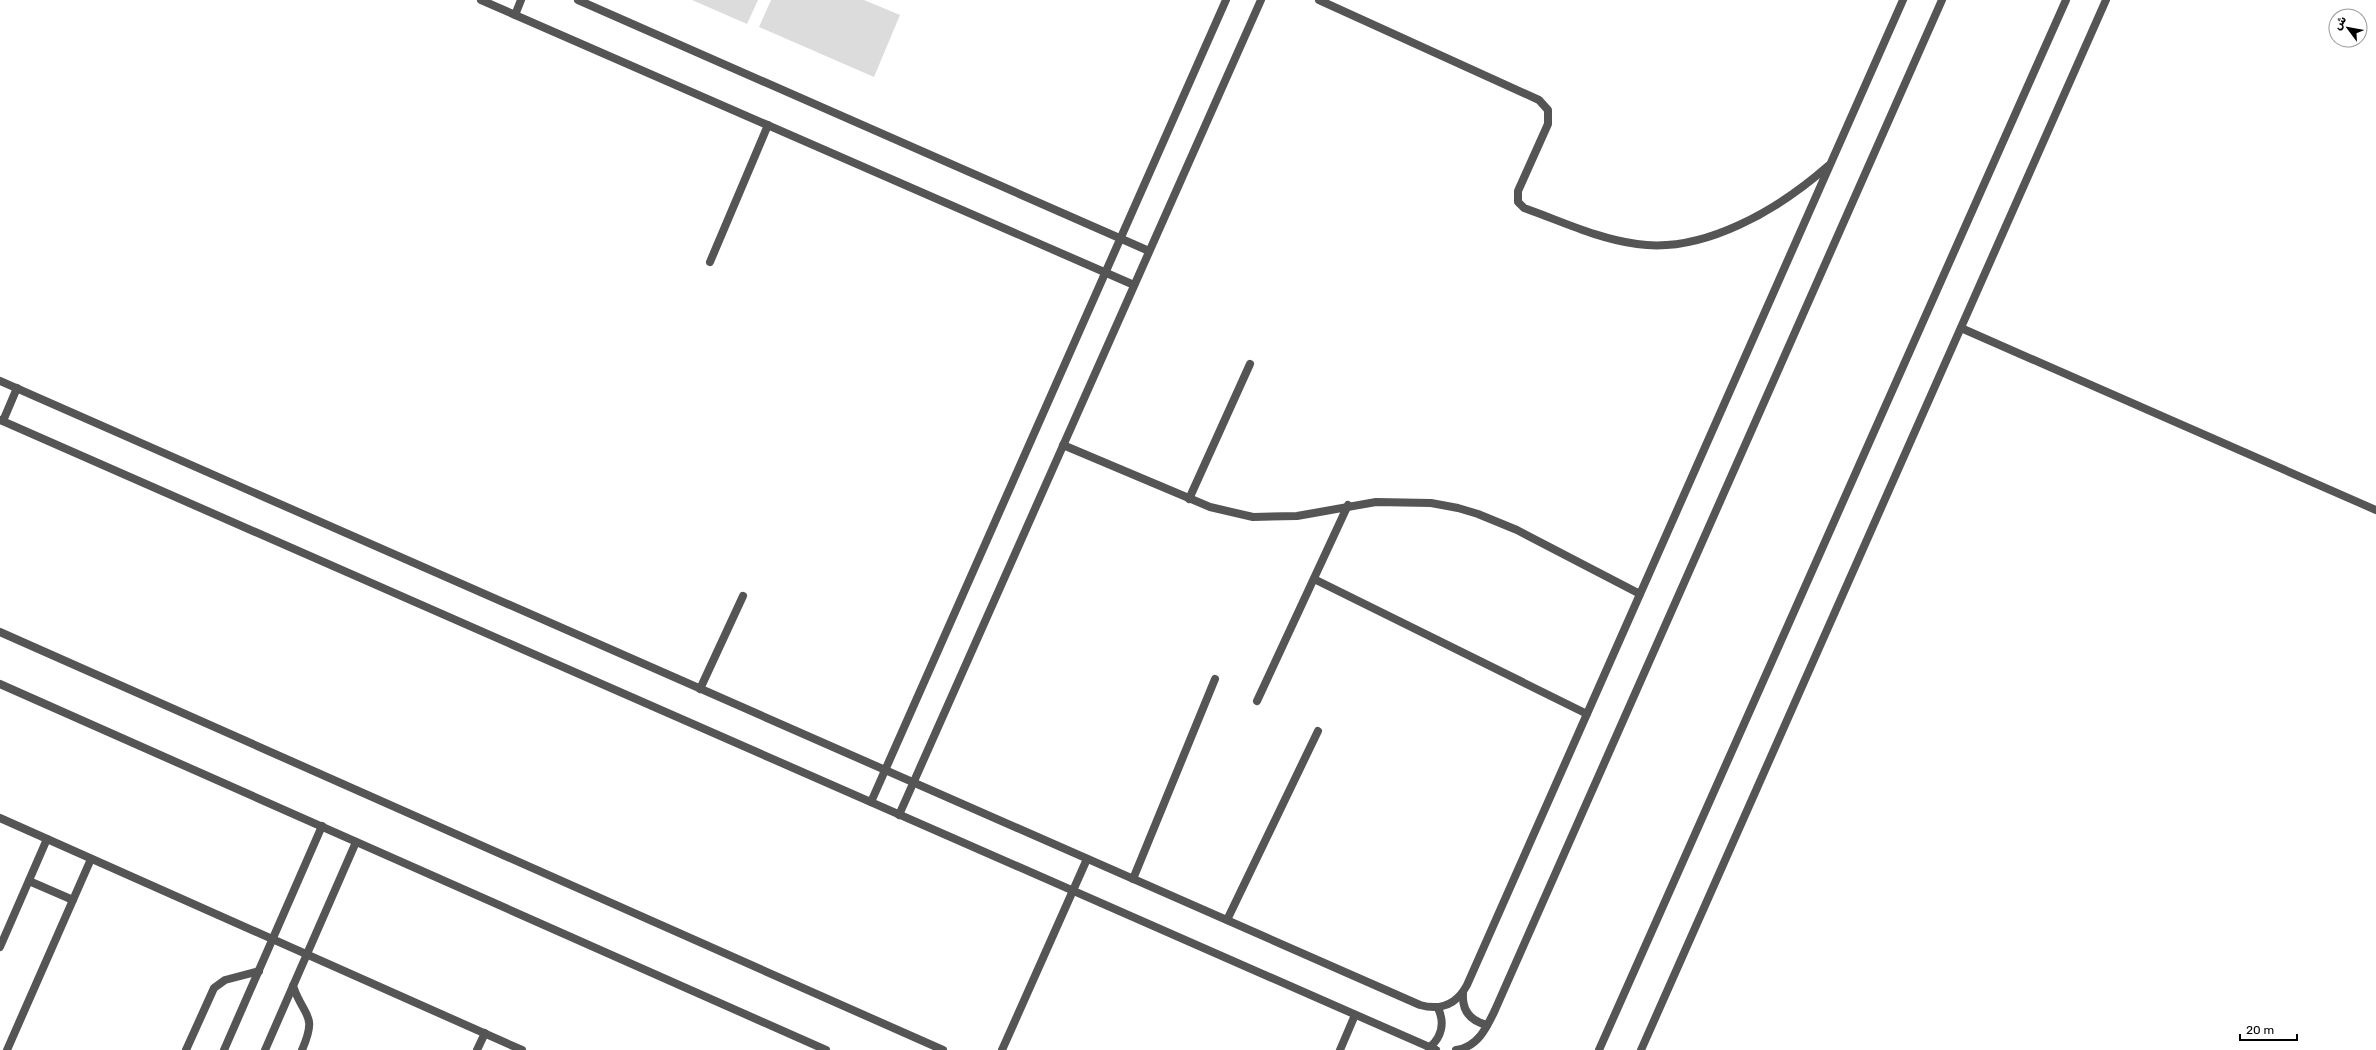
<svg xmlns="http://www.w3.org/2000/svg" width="2376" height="1050" font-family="Rubik,'Noto Naskh Arabic',sans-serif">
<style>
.green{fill:#dcdcdc}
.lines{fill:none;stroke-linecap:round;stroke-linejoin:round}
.service{stroke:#555;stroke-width:8}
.minor{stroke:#555;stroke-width:8}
.tertiary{stroke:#555;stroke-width:8}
</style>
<rect width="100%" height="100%" fill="#fff"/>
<!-- green -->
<g class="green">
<path d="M692 0H758L747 24Z"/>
<path d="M771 0H864L900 15 874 77 759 27Z"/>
</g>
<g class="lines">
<!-- service -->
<g class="service">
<path d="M1961 328 2376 510"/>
<path d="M293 986C304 1018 318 1013 302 1050"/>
<path d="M186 1050 214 988 225 980 259 971"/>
<path d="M1340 1050 1355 1015"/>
</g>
<!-- minor -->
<g class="minor">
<path d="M481 0 1134 285"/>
<path d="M578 0 1149 251"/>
<path d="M1319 0 1539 100 1548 110V124L1518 191V202L1524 208C1561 221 1598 239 1637 244 1704 254 1779 209 1828 166"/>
<path d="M515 15 521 0"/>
<path d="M710 262 768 125"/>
<path d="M0 381 1420 1005C1441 1011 1457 1004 1467 985L1903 0"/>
<path d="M0 420 1436 1050"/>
<path d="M3 421 17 388"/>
<path d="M1063 445 1210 507 1253 517 1297 516 1376 502 1431 503 1458 508 1478 514 1517 530 1640 594"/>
<path d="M1189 499 1250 364"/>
<path d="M1314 579 1587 714"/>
<path d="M0 632 943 1050"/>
<path d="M0 684 826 1050"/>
<path d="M700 689 743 596"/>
<path d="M1257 701 1348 505"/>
<path d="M871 802 1226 0"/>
<path d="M899 815 1261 0"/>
<path d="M0 818 522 1050"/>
<path d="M1133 879 1215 679"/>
<path d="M29 881 73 900"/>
<path d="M1227 920 1318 731"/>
<path d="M0 947 47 839"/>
<path d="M1463 994C1462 1011 1471 1021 1487 1025"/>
<path d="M1429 1048C1442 1037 1445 1023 1438 1008"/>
<path d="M7 1050 91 859"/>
<path d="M224 1050 322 826"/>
<path d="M265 1050 356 842"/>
<path d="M477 1050 485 1033"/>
<path d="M1002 1050 1087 859"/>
<path d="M1456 1050C1478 1047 1487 1027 1495 1010L1942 0"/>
</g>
<!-- tertiary -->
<g class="tertiary">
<path d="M1599 1050 2066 0"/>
<path d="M1641 1050 2106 0"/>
</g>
</g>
<!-- north arrow -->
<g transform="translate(2348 28) rotate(302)"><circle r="19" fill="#ffffff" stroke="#999999"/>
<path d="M0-3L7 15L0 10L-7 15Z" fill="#000000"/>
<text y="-6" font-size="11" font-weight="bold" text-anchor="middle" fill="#000000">ش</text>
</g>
<!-- scale -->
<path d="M2240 1034v6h57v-6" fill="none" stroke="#000000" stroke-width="2"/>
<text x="2246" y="1034" font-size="12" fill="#000000" stroke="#ffffff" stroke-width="3" paint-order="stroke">20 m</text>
</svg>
